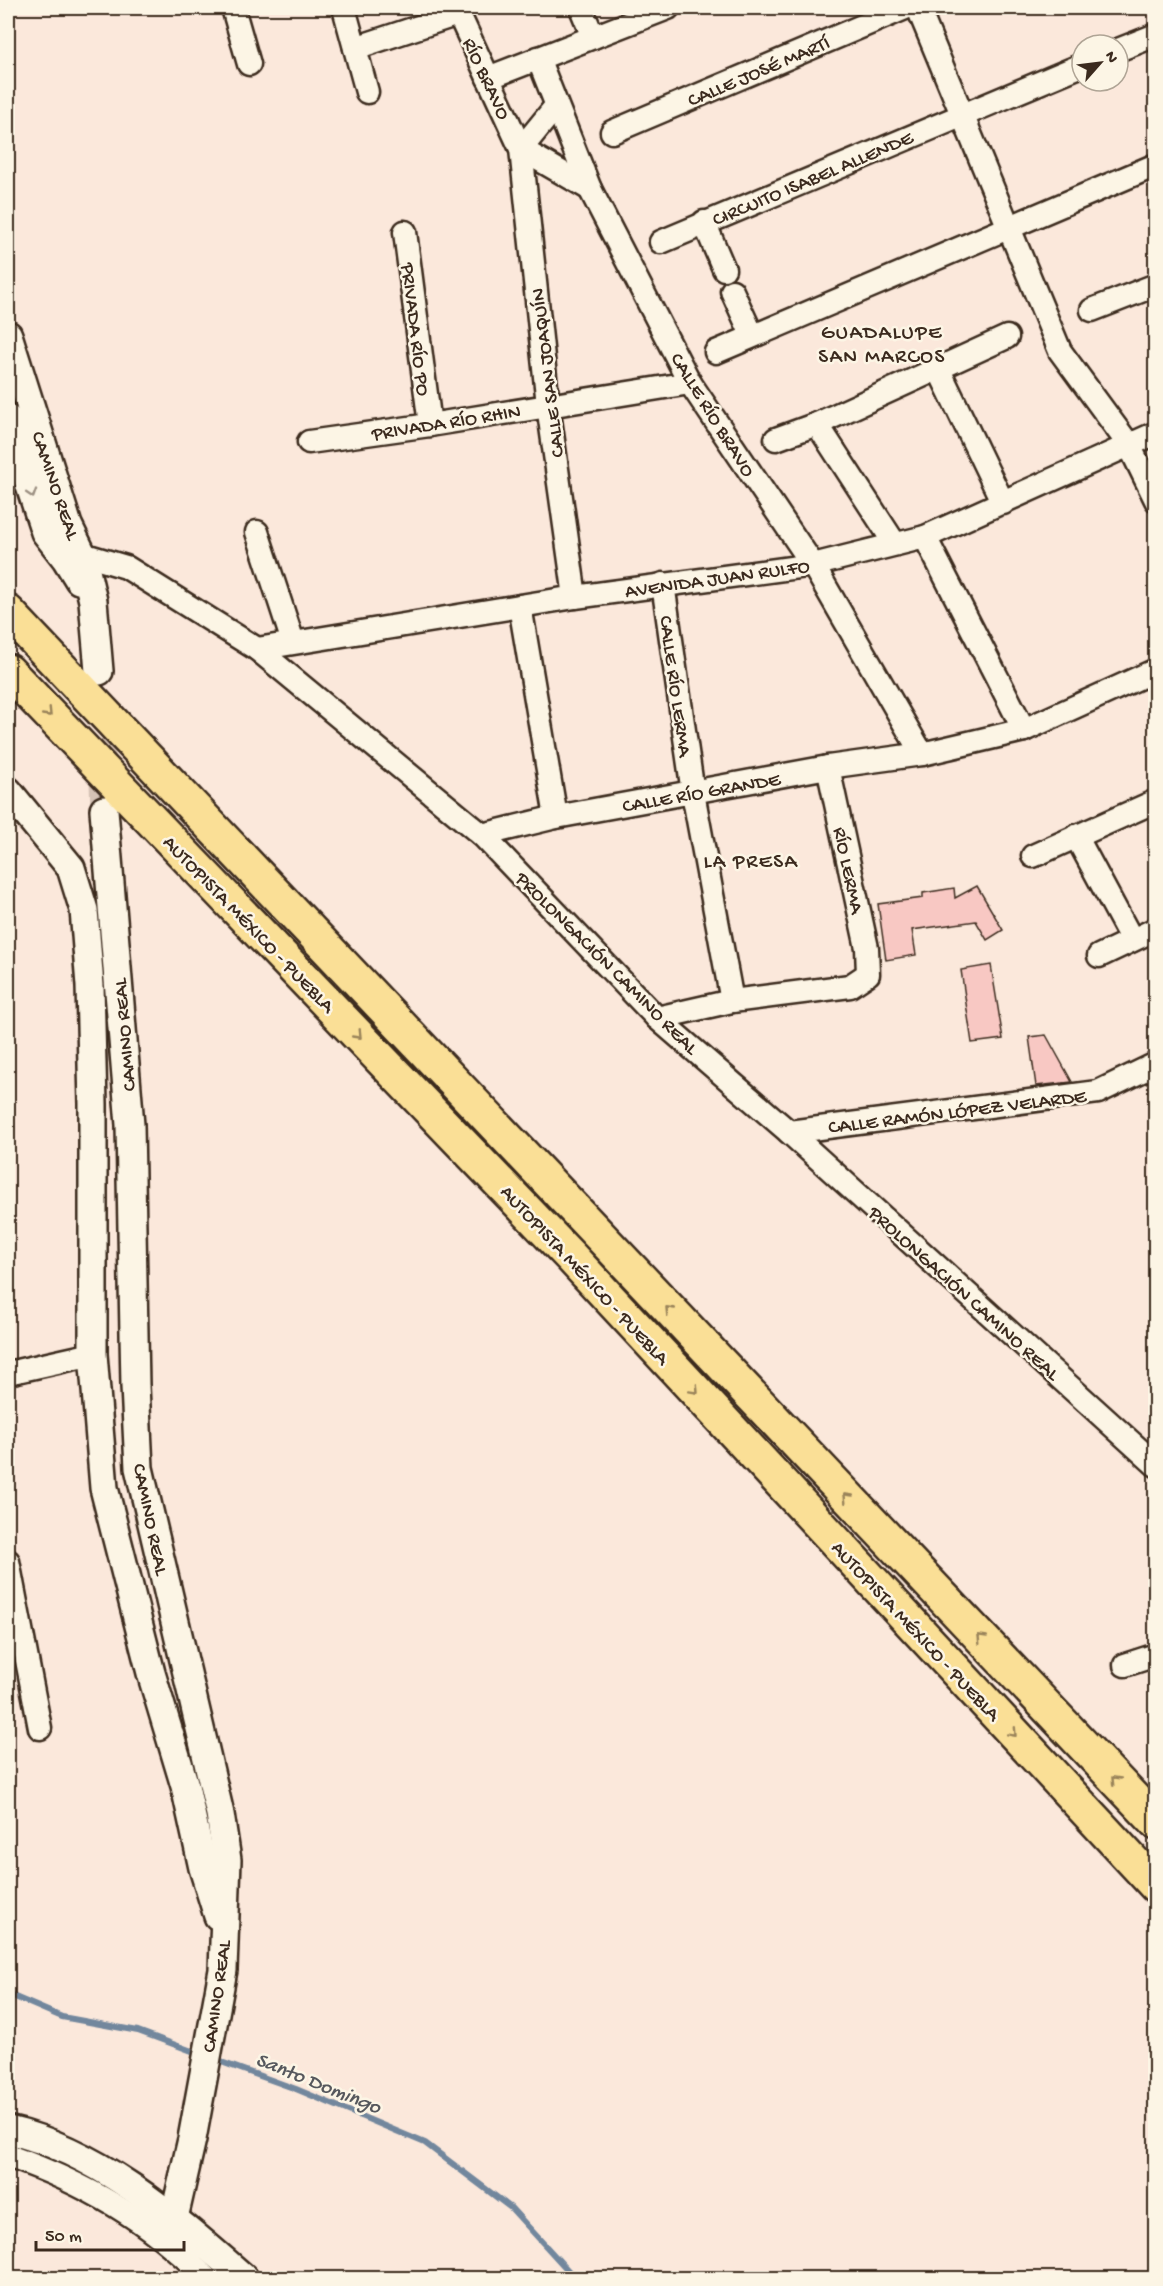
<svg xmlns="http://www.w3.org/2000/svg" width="1163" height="2286" font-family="'Gochi Hand',sans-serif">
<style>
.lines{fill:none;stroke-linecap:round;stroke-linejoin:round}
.stream{stroke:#72879d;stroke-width:6}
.building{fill:#f8c8c3;stroke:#3b2a1e;stroke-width:1.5}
.tertiary-tunnel{stroke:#d5c2b5;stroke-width:27;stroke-dasharray:27 14;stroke-linecap:butt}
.minor-casing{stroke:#3b2a1e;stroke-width:27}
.tertiary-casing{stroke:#3b2a1e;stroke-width:32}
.motorway-casing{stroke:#3b2a1e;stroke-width:38}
.minor{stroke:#fcf5e5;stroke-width:22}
.tertiary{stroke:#fcf5e5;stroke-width:27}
.motorway{stroke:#fadf96;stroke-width:33}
.oneway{stroke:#9c9082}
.oneway2{stroke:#9a845a}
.labels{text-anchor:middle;stroke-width:5;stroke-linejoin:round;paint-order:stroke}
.street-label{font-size:20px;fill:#3b2a1e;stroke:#fcf5e5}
.neighbourhood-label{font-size:21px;letter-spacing:1.5px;fill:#3b2a1e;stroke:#fcf5e5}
.water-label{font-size:21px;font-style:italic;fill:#56585d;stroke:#fcf5e5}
</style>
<rect width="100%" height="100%" fill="#fbe8db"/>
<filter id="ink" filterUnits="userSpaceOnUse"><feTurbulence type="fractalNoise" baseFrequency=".0167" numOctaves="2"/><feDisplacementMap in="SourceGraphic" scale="12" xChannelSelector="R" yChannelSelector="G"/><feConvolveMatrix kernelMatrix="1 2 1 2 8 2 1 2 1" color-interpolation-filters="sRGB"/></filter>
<g filter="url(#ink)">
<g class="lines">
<!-- stream -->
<g class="stream">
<path d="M8 1994 62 2017 138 2031 200 2054"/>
<path d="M213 2059 296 2089 425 2143 511 2208 575 2278"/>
</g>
</g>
<!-- building -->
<g class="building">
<path d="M977 886 1003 930 987 940 976 921 912 930 916 955 886 960 878 904 923 898V893L954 888 955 898Z"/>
<path d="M991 965 1003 1039 972 1043 961 970Z"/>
<path d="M1046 1035 1072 1082 1036 1086 1029 1037Z"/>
</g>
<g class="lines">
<!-- tertiary-tunnel -->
<path class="tertiary-tunnel" d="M100 698 104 810"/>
<!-- minor casing -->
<g class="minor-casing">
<g id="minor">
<path d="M233 8 249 64"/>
<path d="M344 8 367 92"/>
<path d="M456 8 521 149 548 405 575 597"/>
<path d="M581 8 593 37"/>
<path d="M918 8 1060 351 1129 445 1156 500"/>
<path d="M355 48 458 14"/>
<path d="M1118 50 1156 35"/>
<path d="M538 58 590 189 690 383 813 565 922 754"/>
<path d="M488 78 668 8"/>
<path d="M612 132 905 8"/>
<path d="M521 149 590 189"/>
<path d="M521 149 556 106"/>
<path d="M704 222 724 269"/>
<path d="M405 232 430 425"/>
<path d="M661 242 1082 65"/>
<path d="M732 291 752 335"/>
<path d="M1092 310 1156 285"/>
<path d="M716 352 1156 165"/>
<path d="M938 368 1003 503"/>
<path d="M817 424 895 544"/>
<path d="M776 439 817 424 1007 337"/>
<path d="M309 442 430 425 690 383"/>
<path d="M257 532 293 642"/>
<path d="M925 537 1024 730"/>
<path d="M68 559 82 554 126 567 257 649 482 835 657 1018 789 1132 1156 1465"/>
<path d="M663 584 693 793 732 1001"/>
<path d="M520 606 556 817"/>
<path d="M257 649 575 597 813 565 925 537 1156 433"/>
<path d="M482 835 556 817 828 767 922 754 1024 730 1156 670"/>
<path d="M1076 836 1132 940"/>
<path d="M1033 856 1156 801"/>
<path d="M1099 956 1156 929"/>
<path d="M657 1018 732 1001 850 986 868 974 867 948 828 767"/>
<path d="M789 1132 1098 1092 1156 1064"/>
<path d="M8 1373 93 1354"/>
<path d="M8 1561 40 1728"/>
<path d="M1125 1665 1156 1655"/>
<path d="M8 2156C85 2183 148 2219 206 2278"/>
</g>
</g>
<!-- tertiary casing -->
<g class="tertiary-casing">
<g id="tertiary">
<path d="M8 335 68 525 82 554 93 601 99 671"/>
<path d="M8 419 45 532 66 559 79 580"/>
<path d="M8 791 71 868 84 910 90 986 93 1104V1354L104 1488 151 1673 185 1786 203 1868 218 1916"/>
<path d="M104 810 130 1125 135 1386 139 1468 220 1814 227 1860 223 1970 192 2139 174 2218"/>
<path d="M8 2130C100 2151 175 2218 244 2278"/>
</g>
</g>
<!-- motorway casing -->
<g class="motorway-casing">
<g id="motorway">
<path d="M8 612 1156 1822"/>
<path d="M8 671 571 1257 1156 1886"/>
</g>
</g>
<!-- minor -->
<use href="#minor" class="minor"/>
<!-- tertiary -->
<use href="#tertiary" class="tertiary"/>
<!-- motorway -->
<use href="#motorway" class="motorway"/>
</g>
<!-- one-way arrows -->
<defs><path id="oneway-chevron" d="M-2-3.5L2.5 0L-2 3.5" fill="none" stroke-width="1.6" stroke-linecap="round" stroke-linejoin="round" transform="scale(1.5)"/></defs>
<use class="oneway" href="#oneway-chevron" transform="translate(32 494) rotate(72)"/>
<g class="oneway2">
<use href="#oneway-chevron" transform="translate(48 713) rotate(46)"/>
<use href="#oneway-chevron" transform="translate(358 1035) rotate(46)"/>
<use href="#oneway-chevron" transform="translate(669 1310) rotate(-134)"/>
<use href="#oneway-chevron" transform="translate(695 1390) rotate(47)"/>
<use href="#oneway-chevron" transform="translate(847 1497) rotate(-134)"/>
<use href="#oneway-chevron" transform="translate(981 1638) rotate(-134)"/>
<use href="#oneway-chevron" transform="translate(1013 1733) rotate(47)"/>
<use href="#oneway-chevron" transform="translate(1115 1780) rotate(-134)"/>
</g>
</g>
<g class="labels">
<!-- street labels -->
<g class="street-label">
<text transform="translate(758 70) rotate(-23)" y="7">CALLE JOSÉ MARTÍ</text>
<text transform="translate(488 78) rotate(65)" y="7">RÍO BRAVO</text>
<text transform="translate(812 177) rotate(-23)" y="7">CIRCUITO ISABEL ALLENDE</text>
<text transform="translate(417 329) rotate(83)" y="7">PRIVADA RÍO PO</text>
<text transform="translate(546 373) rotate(-97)" y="7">CALLE SAN JOAQUÍN</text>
<text transform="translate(714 414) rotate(58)" y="7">CALLE RÍO BRAVO</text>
<text transform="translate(446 421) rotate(-9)" y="7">PRIVADA RÍO RHIN</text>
<text transform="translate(57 485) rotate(71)" y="7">CAMINO REAL</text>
<text transform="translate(717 577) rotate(-8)" y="7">AVENIDA JUAN RULFO</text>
<text transform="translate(677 686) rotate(82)" y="7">CALLE RÍO LERMA</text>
<text transform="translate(701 791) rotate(-10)" y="7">CALLE RÍO GRANDE</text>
<text transform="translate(850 870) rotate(78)" y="7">RÍO LERMA</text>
<text transform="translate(250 923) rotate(46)" y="7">AUTOPISTA MÉXICO - PUEBLA</text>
<text transform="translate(608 962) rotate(45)" y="7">PROLONGACIÓN CAMINO REAL</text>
<text transform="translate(123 1035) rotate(-95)" y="7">CAMINO REAL</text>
<text transform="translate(957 1110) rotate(-7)" y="7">CALLE RAMÓN LÓPEZ VELARDE</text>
<text transform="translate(586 1274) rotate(47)" y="7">AUTOPISTA MÉXICO - PUEBLA</text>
<text transform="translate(965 1292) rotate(42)" y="7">PROLONGACIÓN CAMINO REAL</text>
<text transform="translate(152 1519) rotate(78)" y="7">CAMINO REAL</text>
<text transform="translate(917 1630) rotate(47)" y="7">AUTOPISTA MÉXICO - PUEBLA</text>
<text transform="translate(215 1996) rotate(-82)" y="7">CAMINO REAL</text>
</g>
<!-- neighbourhood labels -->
<g class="neighbourhood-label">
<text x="882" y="338">GUADALUPE<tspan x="882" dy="24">SAN MARCOS</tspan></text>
<text x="751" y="867">LA PRESA</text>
</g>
<!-- water labels -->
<g class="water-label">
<text transform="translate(319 2082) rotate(22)" y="7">Santo Domingo</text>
</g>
</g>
<!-- margin -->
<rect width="1163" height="2286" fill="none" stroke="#fcf5e5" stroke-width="30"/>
<rect x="15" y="15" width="1133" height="2256" fill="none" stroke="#3b2a1e" stroke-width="2" filter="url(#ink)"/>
<!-- north arrow -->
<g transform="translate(1100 63) rotate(62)"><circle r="28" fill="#fcf5e5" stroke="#afa495" stroke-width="1.5"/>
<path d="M0-4.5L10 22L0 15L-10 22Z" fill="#3b2a1e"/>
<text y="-9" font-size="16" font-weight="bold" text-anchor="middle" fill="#3b2a1e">N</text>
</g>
<!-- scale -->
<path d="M36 2241v9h148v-9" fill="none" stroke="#3b2a1e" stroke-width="3"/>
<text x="45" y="2241" font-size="18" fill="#3b2a1e" stroke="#fcf5e5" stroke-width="4.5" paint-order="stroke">50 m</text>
</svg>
